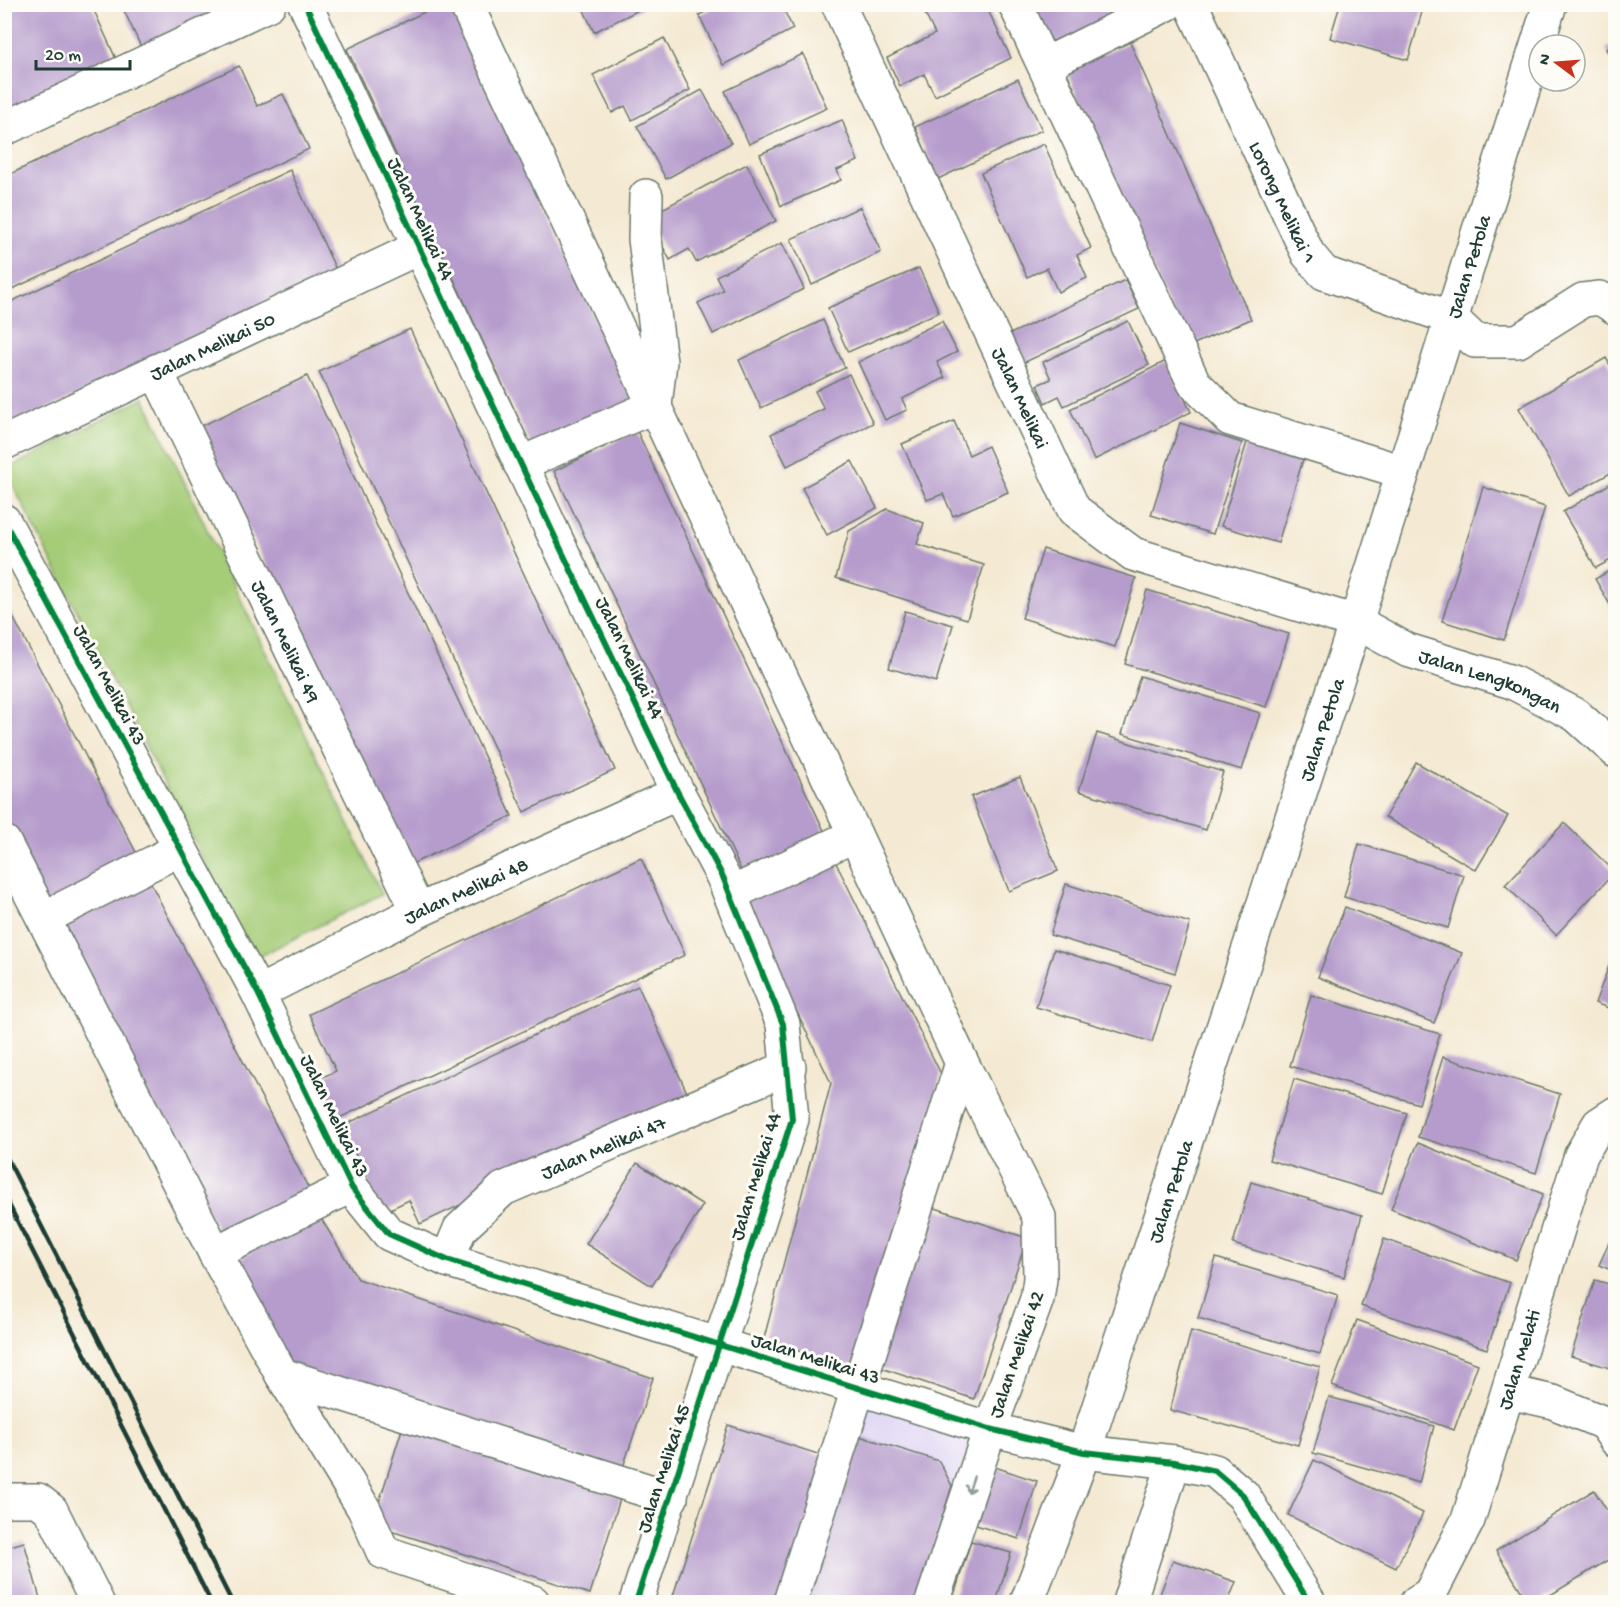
<svg xmlns="http://www.w3.org/2000/svg" width="1620" height="1607" font-family="'Gochi Hand',sans-serif">
<style>
.built{fill:#dfd5f5}
.green{fill:#a5cc77;stroke:#628456;stroke-width:1.5}
.building{fill:#b69ccc}
.lines{fill:none;stroke-linecap:round;stroke-linejoin:round}
.minor-casing{stroke:#6a796b;stroke-width:36}
.minor{stroke:#fff;stroke-width:33}
.rail{stroke:#1f3d34;stroke-width:4.5}
.cycleway-casing{stroke:#fdfcf7;stroke-width:10}
.cycleway{stroke:#00873e;stroke-width:6}
.oneway{stroke:#8f9e9a}
.labels{text-anchor:middle;stroke-width:6;stroke-linejoin:round;paint-order:stroke}
.street-label{font-size:20px;fill:#1f3d34;stroke:#fdfcf7}
</style>
<rect width="100%" height="100%" fill="#fdfcf7"/>
<filter id="ink" filterUnits="userSpaceOnUse"><feTurbulence type="fractalNoise" baseFrequency=".0167" numOctaves="2"/><feDisplacementMap in="SourceGraphic" scale="12" xChannelSelector="R" yChannelSelector="G"/><feConvolveMatrix kernelMatrix="1 2 1 2 8 2 1 2 1" color-interpolation-filters="sRGB"/></filter>
<filter id="wash" filterUnits="userSpaceOnUse"><feTurbulence type="fractalNoise" baseFrequency=".008" numOctaves="4" result="noise"/><feDisplacementMap in="SourceGraphic" scale="24" xChannelSelector="R" yChannelSelector="G"/><feGaussianBlur stdDeviation="1.35" result="paint"/><feColorMatrix in="noise" values="0 0 0 0 0 0 0 0 0 0 0 0 0 0 0 0 0 1.4 0 .05"/><feComposite in="paint" operator="in"/></filter>
<g filter="url(#wash)">
<rect width="100%" height="100%" fill="#f4e9d2"/>
<!-- built -->
<path class="built" d="M863 1402 973 1439 919 1602H798Z"/>
<!-- green -->
<path class="green" d="M144 398 382 894 254 959 5 470Z"/>
<g id="blocks">
<!-- building -->
<g class="building">
<path d="M4 4H91L116 59 4 112Z"/>
<path d="M121 4H235L142 49Z"/>
<path d="M581 4H651L594 32Z"/>
<path d="M720 4H781L793 29 723 65 699 15Z"/>
<path d="M944 4H985L1011 58 935 96 924 74 900 86 887 58 935 34 925 14Z"/>
<path d="M1034 4H1104L1113 24 1055 51Z"/>
<path d="M439 5H449L635 404 534 452 347 49Z"/>
<path d="M1340 5H1424L1408 60 1330 38Z"/>
<path d="M664 38 690 90 632 120 625 106 612 113 593 75Z"/>
<path d="M1130 42 1251 319 1187 347 1066 70Z"/>
<path d="M1616 44V66L1606 49Z"/>
<path d="M803 54 827 108 749 144 725 91Z"/>
<path d="M239 66 257 106 283 94 309 149 4 293V177Z"/>
<path d="M1018 79 1042 130 938 179 915 127Z"/>
<path d="M702 90 731 143 666 179 637 126Z"/>
<path d="M842 120 858 161 837 170 841 180 781 206 760 154Z"/>
<path d="M1044 144 1091 248 1077 255 1087 278 1058 292 1047 268 1027 277 981 173Z"/>
<path d="M747 164 776 221 696 262 689 249 670 260 647 217Z"/>
<path d="M290 170 337 272 4 429V305Z"/>
<path d="M860 207 881 252 812 285 791 239Z"/>
<path d="M782 243 804 289 713 334 698 303 723 290 716 276Z"/>
<path d="M919 268 939 312 848 352 828 308Z"/>
<path d="M1125 280 1139 309 1023 363 1010 334Z"/>
<path d="M823 320 845 368 761 408 739 360Z"/>
<path d="M942 321 957 352 937 362 945 378 902 399 907 410 885 420 858 362Z"/>
<path d="M1128 321 1149 365 1064 406 1059 396 1045 403 1037 385 1051 379 1043 362Z"/>
<path d="M410 329 615 770 524 812 319 372Z"/>
<path d="M1606 358 1616 375V470L1569 496 1519 408Z"/>
<path d="M1166 361 1191 412 1094 460 1070 409Z"/>
<path d="M849 374 873 423 787 466 771 434 824 409 815 391Z"/>
<path d="M307 376 512 816 406 867 201 426Z"/>
<path d="M954 421 969 455 988 446 1008 492 953 516 943 494 927 500 902 444Z"/>
<path d="M1180 423 1242 443 1213 534 1151 515Z"/>
<path d="M637 431 826 835 743 874 554 471Z"/>
<path d="M1248 439 1304 456 1278 543 1221 526Z"/>
<path d="M852 461 877 508 827 535 802 488Z"/>
<path d="M1616 480V557L1596 568 1563 512Z"/>
<path d="M1483 487 1545 507 1504 640 1442 621Z"/>
<path d="M887 509 924 523 917 544 984 565 967 619 836 578 849 531Z"/>
<path d="M1043 549 1136 578 1115 647 1022 618Z"/>
<path d="M1616 567V615L1595 579Z"/>
<path d="M1147 590 1289 634 1266 707 1125 664Z"/>
<path d="M4 600 139 858 44 909 4 833Z"/>
<path d="M905 611 953 625 936 682 889 668Z"/>
<path d="M1140 676 1260 713 1242 770 1122 734Z"/>
<path d="M1097 733 1223 772 1206 830 1079 791Z"/>
<path d="M1416 762 1508 816 1476 870 1385 817Z"/>
<path d="M1020 777 1058 871 1009 891 971 797Z"/>
<path d="M1564 823 1615 872 1556 935 1505 885Z"/>
<path d="M1359 844 1464 875 1448 928 1344 897Z"/>
<path d="M830 851 941 1074 861 1369 763 1342 831 1083 741 895Z"/>
<path d="M641 858 685 955 335 1120 316 1080 336 1071 309 1014Z"/>
<path d="M148 878 311 1193 223 1240 59 925Z"/>
<path d="M1066 884 1190 923 1175 973 1050 935Z"/>
<path d="M1345 907 1462 953 1434 1023 1318 977Z"/>
<path d="M1054 949 1170 985 1152 1042 1036 1007Z"/>
<path d="M1615 950H1616V1011L1595 1003Z"/>
<path d="M638 986 689 1097 420 1224 409 1200 382 1213 342 1126Z"/>
<path d="M1311 995 1440 1034 1419 1104 1290 1066Z"/>
<path d="M1443 1057 1560 1094 1536 1173 1418 1137Z"/>
<path d="M1294 1079 1407 1113 1382 1194 1269 1160Z"/>
<path d="M1418 1143 1543 1194 1516 1260 1391 1209Z"/>
<path d="M637 1163 703 1205 652 1286 586 1244Z"/>
<path d="M1251 1182 1362 1215 1344 1277 1233 1244Z"/>
<path d="M929 1206 1027 1238 974 1399 875 1366Z"/>
<path d="M317 1212 358 1279 653 1378 622 1470 281 1362 227 1267Z"/>
<path d="M1616 1227V1272L1599 1265Z"/>
<path d="M1384 1239 1510 1283 1487 1349 1361 1306Z"/>
<path d="M1216 1258 1338 1295 1320 1354 1198 1318Z"/>
<path d="M1595 1280 1616 1286V1370L1571 1356Z"/>
<path d="M1357 1320 1478 1364 1454 1430 1332 1386Z"/>
<path d="M1191 1331 1320 1367 1298 1445 1170 1410Z"/>
<path d="M1329 1397 1434 1426 1419 1483 1313 1453Z"/>
<path d="M728 1425 827 1457 781 1602H671Z"/>
<path d="M403 1426 621 1496 590 1594 372 1525Z"/>
<path d="M853 1434 939 1461 952 1486 915 1602H799Z"/>
<path d="M1314 1460 1423 1513 1396 1568 1288 1515Z"/>
<path d="M995 1467 1037 1481 1019 1539 976 1525Z"/>
<path d="M1594 1490 1616 1525V1555L1539 1602H1528L1496 1551Z"/>
<path d="M971 1541 1011 1553 996 1602H952Z"/>
<path d="M24 1542 41 1602H4V1548Z"/>
<path d="M1173 1560 1236 1582 1228 1602H1157Z"/>
</g>
</g>
</g>
<g filter="url(#ink)">
<use href="#blocks" fill-opacity="0" stroke="#6a796b" stroke-width="1.5"/>
<g class="lines">
<!-- minor casing -->
<g class="minor-casing">
<g id="minor">
<path d="M305 4 555 537 678 793 723 877 783 1024 792 1119 636 1602"/>
<path d="M466 4 962 1063 1039 1217 1040 1279 1037 1299 990 1429 932 1602"/>
<path id="s1" d="M838 4 1074 510 1133 554 1356 622 1407 650 1512 682 1576 715 1616 751"/>
<path d="M1015 4 1194 383 1230 419 1403 472"/>
<path id="s2" d="M1191 4 1308 254 1324 273 1451 318 1475 341H1518L1583 300 1600 298 1616 308"/>
<path d="M1044 65 1167 4"/>
<path d="M4 129 269 4"/>
<path id="s3" d="M156 371 418 911"/>
<path id="s4" d="M4 443 418 248"/>
<path d="M520 464 655 406 660 362 645 239 646 196"/>
<path d="M4 521 258 993 352 1188 389 1234 447 1260 990 1429 1084 1452 1174 1462 1215 1471 1243 1495 1309 1602"/>
<path d="M4 842 215 1253 282 1375 364 1509 383 1552 533 1602"/>
<path d="M730 894 855 835"/>
<path d="M44 918 180 849"/>
<path id="s5" d="M258 993 418 911 678 793"/>
<path d="M215 1253 351 1186"/>
<path id="s6" d="M447 1260 460 1229 503 1189 789 1067"/>
<path d="M282 1375 671 1498"/>
<path d="M1509 1392 1553 1402 1604 1423 1616 1440"/>
<path d="M4 1500H38L51 1510 97 1602"/>
<path d="M790 1602 962 1063"/>
<path id="s7" d="M1027 1602 1084 1452 1356 622 1550 4"/>
<path d="M1129 1602 1174 1462"/>
<path id="s8" d="M1417 1602 1430 1594 1468 1520 1581 1155 1599 1124 1616 1113"/>
</g>
</g>
<!-- minor -->
<use href="#minor" class="minor"/>
<!-- rail -->
<g class="rail">
<path d="M4 1152 232 1602"/>
<path d="M4 1195 211 1602"/>
</g>
<!-- cycleway casing -->
<g class="cycleway-casing">
<g id="cycleway">
<path d="M305 4 555 537 678 793 723 877 783 1024 792 1119 636 1602"/>
<path d="M4 521 258 993 352 1188 389 1234 447 1260 990 1429 1084 1452 1174 1462 1215 1471 1243 1495 1309 1602"/>
</g>
</g>
<!-- cycleway -->
<use href="#cycleway" class="cycleway"/>
</g>
<!-- one-way arrows -->
<defs><path id="oneway-shaft" d="M-6 0H5M1.5-3L5.5 0L1.5 3" fill="none" stroke-width="1.6" stroke-linecap="round" stroke-linejoin="round" transform="scale(1.5)"/></defs>
<use class="oneway" href="#oneway-shaft" transform="translate(971 1485) rotate(108)"/>
</g>
<g class="labels">
<!-- street labels -->
<g class="street-label">
<text dy="7" stroke="none"><textPath href="#s2" startOffset="218">Lorong Melikai 1</textPath></text>
<text transform="translate(422 218) rotate(65)" y="7">Jalan Melikai 44</text>
<text dy="7" stroke="none"><textPath href="#s7" startOffset="1407">Jalan Petola</textPath></text>
<text dy="7" stroke="none"><textPath href="#s4" startOffset="230">Jalan Melikai 50</textPath></text>
<text dy="7" stroke="none"><textPath href="#s1" startOffset="434">Jalan Melikai</textPath></text>
<text dy="7" stroke="none"><textPath href="#s3" startOffset="300">Jalan Melikai 49</textPath></text>
<text transform="translate(631 657) rotate(64)" y="7">Jalan Melikai 44</text>
<text dy="7" stroke="none"><textPath href="#s1" startOffset="1012">Jalan Lengkongan</textPath></text>
<text transform="translate(111 684) rotate(62)" y="7">Jalan Melikai 43</text>
<text dy="7" stroke="none"><textPath href="#s7" startOffset="921">Jalan Petola</textPath></text>
<text dy="7" stroke="none"><textPath href="#s5" startOffset="232">Jalan Melikai 48</textPath></text>
<text transform="translate(336 1115) rotate(64)" y="7">Jalan Melikai 43</text>
<text dy="7" stroke="none"><textPath href="#s6" startOffset="201">Jalan Melikai 47</textPath></text>
<text transform="translate(754 1176) rotate(-73)" y="7">Jalan Melikai 44</text>
<text dy="7" stroke="none"><textPath href="#s7" startOffset="435">Jalan Petola</textPath></text>
<text transform="translate(1015 1354) rotate(-71)" y="7">Jalan Melikai 42</text>
<text transform="translate(816 1357) rotate(17)" y="7">Jalan Melikai 43</text>
<text dy="7" stroke="none"><textPath href="#s8" startOffset="267">Jalan Melati</textPath></text>
<text transform="translate(662 1468) rotate(-72)" y="7">Jalan Melikai 45</text>
</g>
</g>
<!-- margin -->
<rect width="1620" height="1607" fill="none" stroke="#fdfcf7" stroke-width="24"/>
<!-- north arrow -->
<g transform="translate(1557 63) rotate(286)"><circle r="28" fill="#fdfcf7" stroke="#a4b0a9" stroke-width="1.5"/>
<path d="M0-4.5L10 22L0 15L-10 22Z" fill="#c8321e"/>
<text y="-9" font-size="16" font-weight="bold" text-anchor="middle" fill="#1f3d34">N</text>
</g>
<!-- scale -->
<path d="M36 60v9h94v-9" fill="none" stroke="#1f3d34" stroke-width="3"/>
<text x="45" y="60" font-size="18" fill="#1f3d34" stroke="#fdfcf7" stroke-width="4.5" paint-order="stroke">20 m</text>
</svg>
